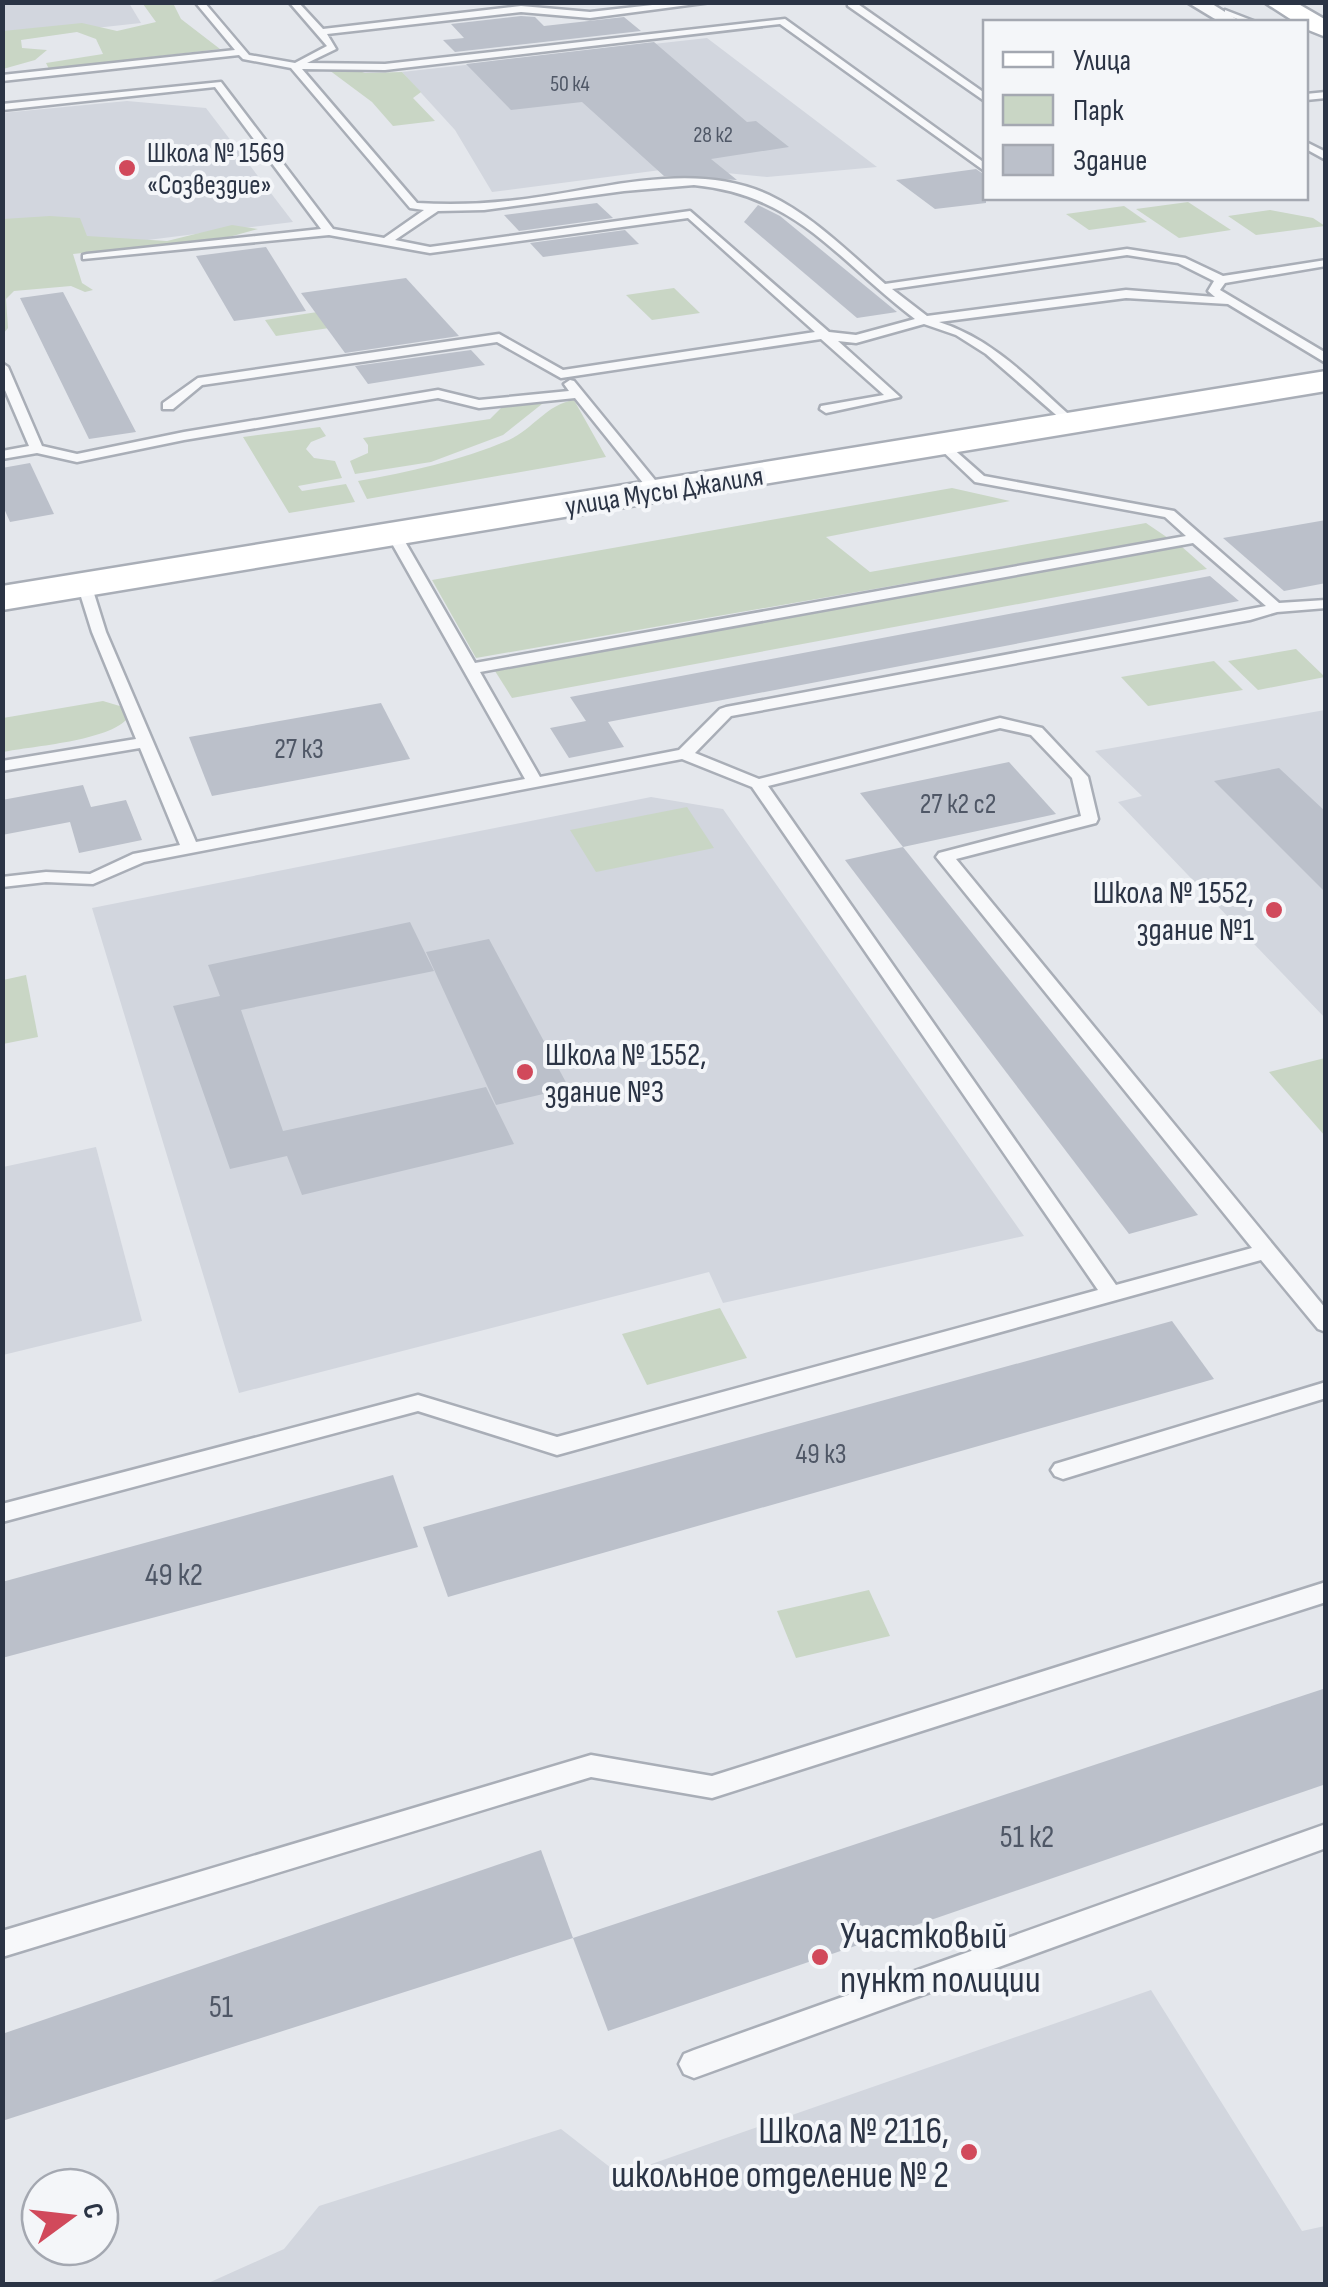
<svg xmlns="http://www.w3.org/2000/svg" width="1328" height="2287" font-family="'Sofia Sans Condensed',sans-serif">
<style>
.built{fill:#d2d6de}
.green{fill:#c9d6c5}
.building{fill:#bbc0ca}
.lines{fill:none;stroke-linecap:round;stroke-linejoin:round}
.service-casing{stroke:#a9aeb7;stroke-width:5}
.minor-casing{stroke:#a9aeb7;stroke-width:5}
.secondary-casing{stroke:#a9aeb7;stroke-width:5}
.service{fill:#f7f8fa;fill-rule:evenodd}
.minor{fill:#f7f8fa;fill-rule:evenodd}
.secondary{fill:#fff;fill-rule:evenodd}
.poi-dot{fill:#d1495b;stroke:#f4f6f9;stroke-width:4}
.labels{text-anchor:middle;stroke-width:8;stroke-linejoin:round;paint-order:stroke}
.far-number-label{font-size:22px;fill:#4f5766}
.far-poi-label{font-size:28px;fill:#2b3445;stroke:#f4f6f9;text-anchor:start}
.far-street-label{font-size:28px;fill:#2b3445;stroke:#f4f6f9}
.number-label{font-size:28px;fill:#4f5766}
.poi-label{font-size:32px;fill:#2b3445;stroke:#f4f6f9;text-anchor:end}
.near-number-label{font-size:32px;fill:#4f5766}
.near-poi-label{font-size:38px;fill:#2b3445;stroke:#f4f6f9;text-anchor:start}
</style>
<rect width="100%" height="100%" fill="#e4e7ec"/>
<!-- built -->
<g class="built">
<path d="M2 3H129L141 23 3 38Z"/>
<path d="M707 38 877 167 767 177 676 168 492 192 455 130 402 72Z"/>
<path d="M127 101 206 108 293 222 3 258 2 113Z"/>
<path d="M1325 710V1018L1118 802 1142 796 1095 751Z"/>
<path d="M651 797 723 809 1024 1236 723 1303 709 1272 239 1393 92 908Z"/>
<path d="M96 1147 142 1321 3 1355V1167Z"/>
<path d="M1151 1990 1302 2231 1325 2226V2284H206L284 2249 319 2206 561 2129 620 2175Z"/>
</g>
<!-- green -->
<g class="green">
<path d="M173 3 181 19 220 49 49 69 46 63 103 54 96 39 77 32 21 40 22 48 47 50 35 60 3 69V31L82 23 117 31 156 22 143 4Z"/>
<path d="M353 69 365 73 402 72 421 92 413 98 435 121 393 126 372 102 329 70Z"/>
<path d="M1188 202 1231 230 1179 238 1136 209Z"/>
<path d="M1124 206 1147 222 1089 230 1066 214Z"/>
<path d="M1270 210 1313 218 1325 226 1256 235 1228 216Z"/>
<path d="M50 216 80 218 87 236 167 241 232 225 258 229 229 237 73 254 82 283 93 290 85 292 71 286 14 291 6 299 8 328 3 334V219Z"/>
<path d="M674 288 700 313 652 320 626 295Z"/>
<path d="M337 309 349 325 276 336 265 320Z"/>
<path d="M547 400 503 435 431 462 355 474 350 461 368 453V445L363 438 490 419 504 405Z"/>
<path d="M574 400 606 457 367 499 358 481C410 472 459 461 509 440 533 429 547 404 574 400Z"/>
<path d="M320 427 326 436 311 442 306 449 314 458 335 461 342 478 298 486 302 491 346 484 355 502 289 513 243 437Z"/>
<path d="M952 488 1010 501 826 537 870 572 1146 523 1168 538 476 658 432 580Z"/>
<path d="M1181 546 1207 569 512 698 495 671Z"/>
<path d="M1296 649 1325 677 1258 690 1228 661Z"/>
<path d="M1214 661 1243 690 1148 706 1121 677Z"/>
<path d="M103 701 123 707 128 718C109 741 33 746 3 752V718Z"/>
<path d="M687 807 714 848 596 872 570 830Z"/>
<path d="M26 975 38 1037 3 1044V980Z"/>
<path d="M1325 1058H1326L1325 1136 1269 1072Z"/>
<path d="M720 1308 747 1358 647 1385 622 1334Z"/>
<path d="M869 1590 890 1636 796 1658 777 1611Z"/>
</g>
<!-- building -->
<g class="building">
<path d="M521 16 535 17 544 26 624 17 641 31 455 52 443 40 464 38 451 24Z"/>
<path d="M654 42 747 122 756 121 789 147 711 159 737 180 664 176 582 102 511 110 466 64Z"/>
<path d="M976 169 986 176V203L935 209 896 180Z"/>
<path d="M597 203 613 218 519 231 504 215Z"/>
<path d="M758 205 780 216 897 312 857 318 744 222Z"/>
<path d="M625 230 639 244 543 257 530 243Z"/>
<path d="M266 247 306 311 234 321 196 256Z"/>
<path d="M406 278 459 336 345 353 301 293Z"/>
<path d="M63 292 126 413 136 432 89 439 20 298Z"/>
<path d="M471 350 485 365 368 384 355 366Z"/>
<path d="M30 463 54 514 10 522 2 504V468Z"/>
<path d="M1326 520V583L1284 591 1223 538Z"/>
<path d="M1210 576 1239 601 608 722 624 747 569 758 550 728 586 721 570 697Z"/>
<path d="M381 703 410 759 212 796 189 737Z"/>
<path d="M1009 762 1056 814 903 847 860 793Z"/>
<path d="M1279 768 1326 812V893L1214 781Z"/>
<path d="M83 785 91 807 126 800 142 840 79 853 70 822 2 835V800Z"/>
<path d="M903 847 1198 1215 1129 1234 845 860Z"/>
<path d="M410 922 434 971 241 1010 283 1131 486 1087 514 1144 302 1195 287 1156 230 1169 173 1006 220 996 208 965Z"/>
<path d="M489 939 569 1088 496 1105 426 952Z"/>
<path d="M1172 1321 1214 1379 448 1597 423 1527Z"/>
<path d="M393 1475 418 1547 2 1658V1582Z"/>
<path d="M1326 1688V1784L608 2031 573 1938Z"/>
<path d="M541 1850 573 1938 2 2121V2034Z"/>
</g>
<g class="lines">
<!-- service casing -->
<g class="service-casing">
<g id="service">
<path d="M195 2H204L249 55 295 63 327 46 289 2H298L323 29 521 6 590 12 679 2H711L590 18 521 12 327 34 336 49 307 63 385 64 785 19 986 164V172L780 24 385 70 302 69 417 203C451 205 484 204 517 200 597 191 692 159 769 195 813 216 848 252 885 284L1127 249 1185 258 1223 276 1326 260V266L1225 283 1220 290 1326 353V363L1228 304 1126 298 939 322C995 340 1032 382 1075 420V426L1070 427 986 354 956 335 924 324 856 343 838 341 900 397 826 413 820 409 821 406 884 395 821 339 561 378 497 342 202 385 173 409H163V403L198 378 499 334 563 370 815 332 688 218 430 253 329 235 83 259V255L87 254 321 229 215 87 2 110V104L221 82 333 229 384 238 424 210 410 208 291 68 243 59 239 55 2 81V75L235 50ZM694 185C798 195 838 261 915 319L856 335 829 332 690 211 430 247 395 240 438 211 484 210 624 191ZM1127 255 1178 263 1214 281 1208 291 1215 297 1126 290 927 316 892 289Z"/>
<path d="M848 2H855L986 94V102L848 6Z"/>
<path d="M1225 10 1256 22H1245L1225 14Z"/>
<path d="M1326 92V98L1306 100V94Z"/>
<path d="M1306 142 1326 152V160L1306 149Z"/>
<path d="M2 363 8 367 42 446 77 454 184 432 438 390 479 400 569 391 564 384 570 380 574 381 664 491 652 494 575 398 479 408 438 398 184 440 77 462 37 453 2 459V451L29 446 2 383Z"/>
<path d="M942 439 984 476 1174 511 1279 603 1326 600V608L1277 612 1250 620 731 716 695 753 759 779 1000 718 1042 728 1088 777 1098 819 1096 823 956 859 1326 1309V1332L1318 1329 1261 1260 557 1455 418 1411 2 1522V1504L418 1395 557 1437 1098 1290 752 787 682 759 144 862 93 884 46 882 2 887V877L46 872 90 874 133 854 180 845 140 748 2 771V761L136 739 92 632 77 584 79 581 91 584 106 632 196 842 525 779 386 533 388 530 400 533 475 663 1186 536 1165 517 975 482 937 446V440ZM1193 543 1266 606 726 707 720 709 679 750 540 777 480 672ZM1000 728 1031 735 1072 778 1081 816 939 853 936 857 1252 1248 1116 1285 768 786Z"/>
<path d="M1326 1382V1398L1063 1479 1055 1476 1051 1470 1055 1464Z"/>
<path d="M1326 1582V1602L712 1798 591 1777 2 1957V1931L591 1755 712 1776Z"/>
<path d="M1326 1824V1848L694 2078 684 2074 679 2064 684 2054 694 2050Z"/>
</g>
</g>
<!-- minor casing -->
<g class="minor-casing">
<path id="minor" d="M1187 2H1209L1241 22H1220Z"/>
</g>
<!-- secondary casing -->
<g class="secondary-casing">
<g id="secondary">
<path d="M1264 2H1295L1326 20V37L1306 29V22H1295Z"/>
<path d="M1326 371V391L2 610V586Z"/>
</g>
</g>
<!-- service -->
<use href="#service" class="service"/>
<!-- minor -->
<use href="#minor" class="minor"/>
<!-- secondary -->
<use href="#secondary" class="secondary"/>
</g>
<!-- markers -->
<g class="poi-dot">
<circle cx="127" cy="168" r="10"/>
<circle cx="1274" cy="910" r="10"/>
<circle cx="525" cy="1072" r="10"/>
<circle cx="820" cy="1957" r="10"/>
<circle cx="969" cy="2152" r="10"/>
</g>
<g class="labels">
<!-- far-number labels -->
<g class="far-number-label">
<text x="570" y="91">50 к4</text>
<text x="713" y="142">28 к2</text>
</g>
<!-- far-poi labels -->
<g class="far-poi-label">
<text x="147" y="162">Школа № 1569<tspan x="147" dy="32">«Созвездие»</tspan></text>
</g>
<!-- far-street labels -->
<g class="far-street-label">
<text transform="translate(664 490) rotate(-9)" y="10">улица Мусы Джалиля</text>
</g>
<!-- number labels -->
<g class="number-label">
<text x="299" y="758">27 к3</text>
<text x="958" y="813">27 к2 с2</text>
<text x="821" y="1463">49 к3</text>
</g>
<!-- poi labels -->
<g class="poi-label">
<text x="1254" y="903">Школа № 1552,<tspan x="1254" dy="37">здание №1</tspan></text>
<text x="545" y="1065" text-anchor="start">Школа № 1552,<tspan x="545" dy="37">здание №3</tspan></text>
</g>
<!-- near-number labels -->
<g class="near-number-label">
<text x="174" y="1585">49 к2</text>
<text x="1027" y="1847">51 к2</text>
<text x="221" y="2017">51</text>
</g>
<!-- near-poi labels -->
<g class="near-poi-label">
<text x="840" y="1948">Участковый<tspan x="840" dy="44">пункт полиции</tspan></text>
<text x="949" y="2143" text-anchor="end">Школа № 2116,<tspan x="949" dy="44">школьное отделение № 2</tspan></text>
</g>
</g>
<!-- border -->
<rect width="1328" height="2287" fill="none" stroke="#2b3445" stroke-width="10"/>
<!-- legend -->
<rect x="983" y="20" width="325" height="180" fill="#f4f6f9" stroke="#a4a8b1" stroke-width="2.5"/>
<rect x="1003" y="52" width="50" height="15" fill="#ffffff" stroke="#a4a8b1" stroke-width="2.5"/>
<text x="1073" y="70" font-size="30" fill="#2b3445">Улица</text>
<rect x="1003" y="95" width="50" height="30" fill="#c9d6c5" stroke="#a4a8b1" stroke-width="2.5"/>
<text x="1073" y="120" font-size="30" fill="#2b3445">Парк</text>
<rect x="1003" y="145" width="50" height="30" fill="#bbc0ca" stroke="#a4a8b1" stroke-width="2.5"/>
<text x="1073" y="170" font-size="30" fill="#2b3445">Здание</text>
<!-- north arrow -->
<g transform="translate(70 2217) rotate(75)"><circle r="48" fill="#f4f6f9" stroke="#a4a8b1" stroke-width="2.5"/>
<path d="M0-8L18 38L0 25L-18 38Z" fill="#d1495b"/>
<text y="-15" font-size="28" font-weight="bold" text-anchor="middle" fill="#2b3445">С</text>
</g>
</svg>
